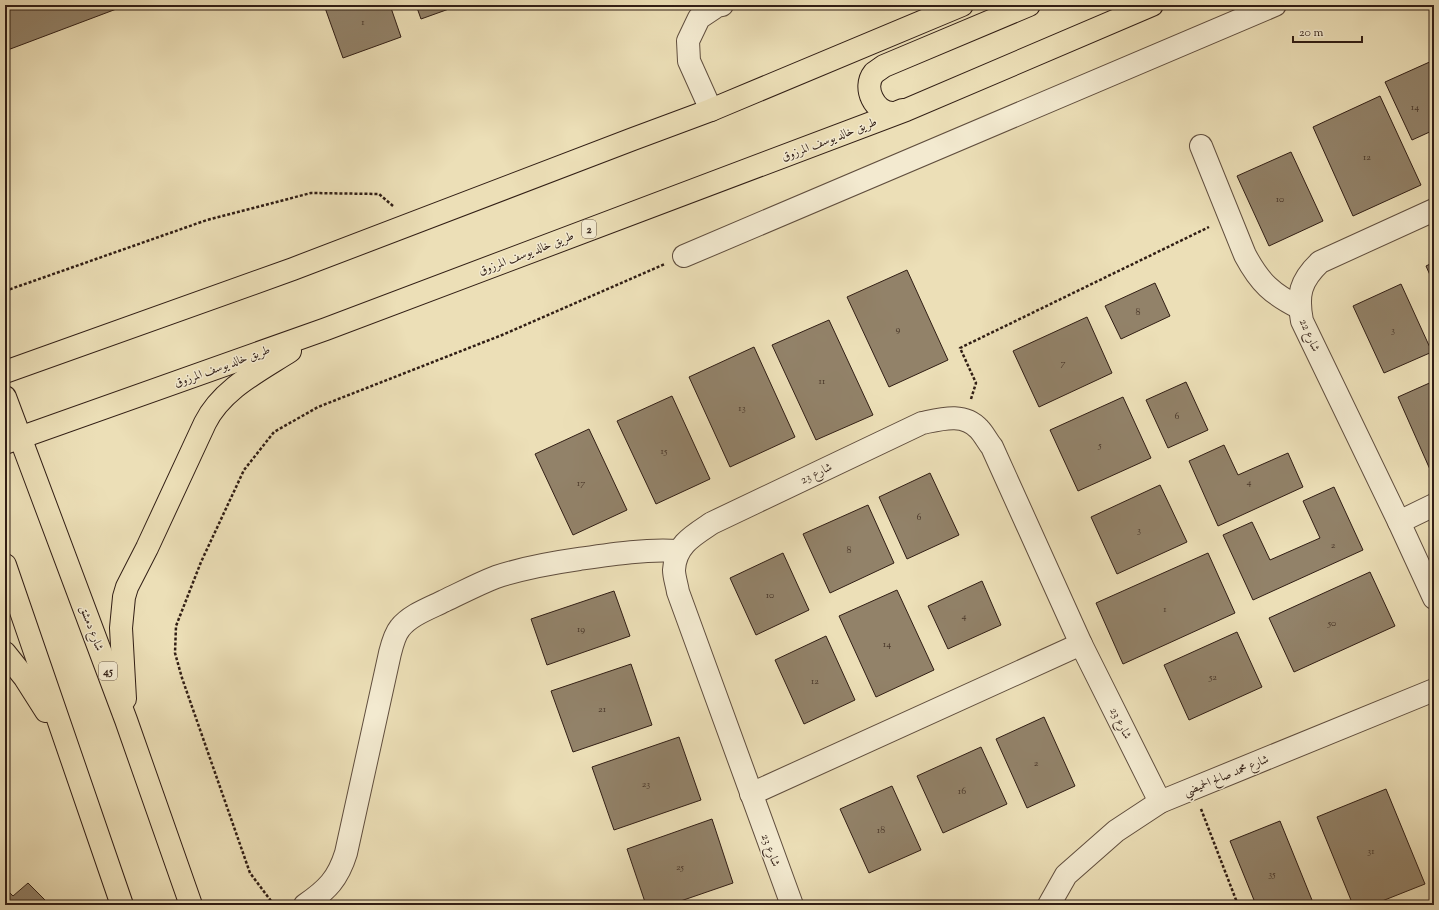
<svg xmlns="http://www.w3.org/2000/svg" width="1439" height="910" font-family="'Sorts Mill Goudy',Amiri,serif">
<style>
.building{fill:#928269;stroke:#311e15}
.lines{fill:none;stroke-linecap:round;stroke-linejoin:round}
.minor-casing{stroke:#604e3e;stroke-width:24}
.major-casing{stroke:#311e15;stroke-width:24}
.path{stroke:#311e15;stroke-width:2.5;stroke-dasharray:3 2;stroke-linecap:butt}
.minor{stroke:#f3ead0;stroke-width:22}
.major{stroke:#ecdfb7;stroke-width:22}
.labels{text-anchor:middle;stroke-width:3;stroke-linejoin:round;paint-order:stroke}
.number-label{font-size:10px;fill:#49372a}
.shield{fill:#f3ead0;stroke:#6b5b4d;stroke-width:1}
.shield-label{font-size:11px;font-weight:bold;fill:#311e15}
.street-label{font-size:12px;fill:#311e15;stroke:#f3ead0}
</style>
<rect width="100%" height="100%" fill="#ecdfb7"/>
<filter id="stains"><feTurbulence type="fractalNoise" baseFrequency=".005" numOctaves="4"/><feColorMatrix values="0 0 0 0 .2 0 0 0 0 .09 0 0 0 0 .02 0 0 0 .5 -.17"/></filter>
<radialGradient id="worn" r=".72"><stop offset=".6" stop-color="#630" stop-opacity="0"/><stop offset="1" stop-color="#630" stop-opacity=".3"/></radialGradient>
<!-- building -->
<g class="building">
<path d="M5 5H127L5 51Z"/>
<path d="M324 5H390L401 37 343 58Z"/>
<path d="M416 5H460L421 19Z"/>
<path d="M1434 60V130L1412 140 1385 82Z"/>
<path d="M1380 96 1421 185 1353 216 1313 127Z"/>
<path d="M1291 152 1323 221 1269 246 1237 176Z"/>
<path d="M1434 262V284L1426 266Z"/>
<path d="M907 270 948 360 889 387 847 297Z"/>
<path d="M1155 283 1170 316 1121 339 1105 306Z"/>
<path d="M1401 284 1432 352 1384 373 1353 306Z"/>
<path d="M1087 317 1112 373 1039 407 1013 351Z"/>
<path d="M829 320 873 415 816 440 772 345Z"/>
<path d="M754 347 795 437 730 467 689 377Z"/>
<path d="M1434 381V473L1432 474 1398 397Z"/>
<path d="M1186 382 1208 430 1168 448 1146 400Z"/>
<path d="M672 396 710 479 656 504 617 421Z"/>
<path d="M1123 397 1151 458 1078 491 1050 430Z"/>
<path d="M589 429 627 510 573 535 535 454Z"/>
<path d="M1224 445 1238 475 1288 453 1303 487 1218 526 1189 461Z"/>
<path d="M930 473 959 535 907 559 879 497Z"/>
<path d="M1160 485 1187 542 1117 574 1091 517Z"/>
<path d="M1334 487 1363 550 1253 600 1223 535 1252 522 1270 560 1320 538 1303 501Z"/>
<path d="M868 505 894 563 830 593 803 534Z"/>
<path d="M783 553 809 610 756 635 730 578Z"/>
<path d="M1208 553 1235 613 1123 664 1096 603Z"/>
<path d="M1370 572 1395 626 1294 672 1269 618Z"/>
<path d="M982 581 1001 625 948 649 928 606Z"/>
<path d="M897 590 934 670 876 697 839 616Z"/>
<path d="M614 591 630 636 547 665 531 619Z"/>
<path d="M1237 632 1262 687 1189 720 1164 665Z"/>
<path d="M826 636 855 700 804 724 775 660Z"/>
<path d="M631 664 652 725 573 752 551 691Z"/>
<path d="M1044 717 1075 786 1027 808 996 739Z"/>
<path d="M679 737 701 800 614 830 592 767Z"/>
<path d="M981 747 1007 804 943 833 917 776Z"/>
<path d="M892 786 921 850 869 873 840 809Z"/>
<path d="M1386 789 1425 884 1372 905H1353L1317 817Z"/>
<path d="M712 819 733 883 669 905H646L627 849Z"/>
<path d="M1280 821 1314 905H1256L1230 841Z"/>
<path d="M28 883 50 905H5V888L13 896Z"/>
</g>
<g class="lines">
<!-- minor casing -->
<g class="minor-casing">
<g id="minor">
<path d="M711 110 689 61 688 41 699 18 717 6 722 5"/>
<path d="M1201 146 1245 255C1260 283 1272 294 1300 308"/>
<path d="M1434 210 1320 262C1300 281 1297 295 1302 321L1399 522 1434 598"/>
<path d="M684 256 1275 5"/>
<path d="M1399 522 1434 505"/>
<path d="M751 794 1081 644"/>
<path d="M305 905C327 890 338 879 346 853L390 653C392 645 395 634 400 628 410 615 430 608 444 601 461 593 478 584 496 577 523 568 551 563 579 559 613 554 645 549 678 551"/>
<path d="M792 905 678 592C677 585 674 577 674 570 675 545 694 535 712 523L922 423C941 419 964 412 979 429 984 434 987 441 992 447L1081 644 1160 802"/>
<path d="M1049 905 1066 875 1116 831 1160 802 1434 690"/>
</g>
</g>
<!-- major casing -->
<g class="major-casing">
<g id="major">
<path d="M903 110C900 111 896 113 893 113 875 113 862 88 874 73 877 71 881 68 884 66L1029 5"/>
<path d="M5 372 293 269 633 139 711 110 962 5"/>
<path d="M5 397 126 720 191 905"/>
<path d="M5 443 326 329 906 110 1152 5"/>
<path d="M5 565 122 905"/>
<path d="M5 653 25 678 46 711"/>
<path d="M125 699 121 628 124 597 127 587 147 548 205 423C222 389 259 371 290 351"/>
</g>
</g>
<!-- path -->
<g class="path">
<path d="M5 291 207 220 311 193 379 194 393 206"/>
<path d="M971 399 976 383 960 348 1209 227"/>
<path d="M1201 809 1238 905"/>
<path d="M274 905 250 873 182 678 175 653 176 626 201 562 244 470 274 432 318 407 502 335 665 264"/>
</g>
<!-- minor -->
<use href="#minor" class="minor"/>
<!-- major -->
<use href="#major" class="major"/>
</g>
<g class="labels">
<!-- number labels -->
<g class="number-label">
<text x="363" y="25">1</text>
<text x="1415" y="110">14</text>
<text x="1367" y="160">12</text>
<text x="1280" y="202">10</text>
<text x="1138" y="315">8</text>
<text x="898" y="332">9</text>
<text x="1393" y="333">3</text>
<text x="1063" y="366">7</text>
<text x="822" y="384">11</text>
<text x="742" y="411">13</text>
<text x="1177" y="419">6</text>
<text x="1100" y="448">5</text>
<text x="664" y="454">15</text>
<text x="1249" y="485">4</text>
<text x="581" y="486">17</text>
<text x="919" y="520">6</text>
<text x="1139" y="533">3</text>
<text x="1333" y="548">2</text>
<text x="849" y="553">8</text>
<text x="770" y="598">10</text>
<text x="1165" y="612">1</text>
<text x="964" y="619">4</text>
<text x="1332" y="626">50</text>
<text x="581" y="632">19</text>
<text x="887" y="647">14</text>
<text x="1213" y="680">52</text>
<text x="815" y="684">12</text>
<text x="602" y="712">21</text>
<text x="1036" y="766">2</text>
<text x="646" y="787">23</text>
<text x="962" y="794">16</text>
<text x="881" y="833">18</text>
<text x="1371" y="854">31</text>
<text x="680" y="870">25</text>
<text x="1272" y="877">35</text>
</g>
<!-- shield labels -->
<g class="shield">
<rect x="582" y="220" width="14" height="18" rx="3"/>
<rect x="99" y="662" width="18" height="18" rx="3"/>
</g>
<g class="shield-label">
<text x="589" y="233">2</text>
<text x="108" y="675">45</text>
</g>
<!-- street labels -->
<g class="street-label">
<text transform="translate(829 139) rotate(-21)" y="4">طريق خالد يوسف المرزوق</text>
<text transform="translate(526 253) rotate(-21)" y="4">طريق خالد يوسف المرزوق</text>
<text transform="translate(1310 335) rotate(67)" y="4">شارع 22</text>
<text transform="translate(222 366) rotate(-20)" y="4">طريق خالد يوسف المرزوق</text>
<text transform="translate(816 473) rotate(-26)" y="4">شارع 23</text>
<text transform="translate(92 628) rotate(69)" y="4">شارع دمشق</text>
<text transform="translate(1121 723) rotate(63)" y="4">شارع 23</text>
<text transform="translate(1226 775) rotate(-22)" y="4">شارع محمد صالح الحميضي</text>
<text transform="translate(771 850) rotate(70)" y="4">شارع 23</text>
</g>
</g>
<!-- margin -->
<rect width="1439" height="910" fill="none" stroke="#ecdfb7" stroke-width="20"/>
<rect x="6" y="6" width="1427" height="898" fill="none" stroke="#311e15" stroke-width="2"/>
<rect x="10" y="10" width="1419" height="890" fill="none" stroke="#311e15"/>
<!-- scale -->
<path d="M1293 36v6h69v-6" fill="none" stroke="#311e15" stroke-width="2"/>
<text x="1299" y="36" font-size="12" fill="#311e15" stroke="#f3ead0" stroke-width="3" paint-order="stroke">20 m</text>
<rect width="100%" height="100%" filter="url(#stains)"/>
<rect width="100%" height="100%" fill="url(#worn)"/>
</svg>
